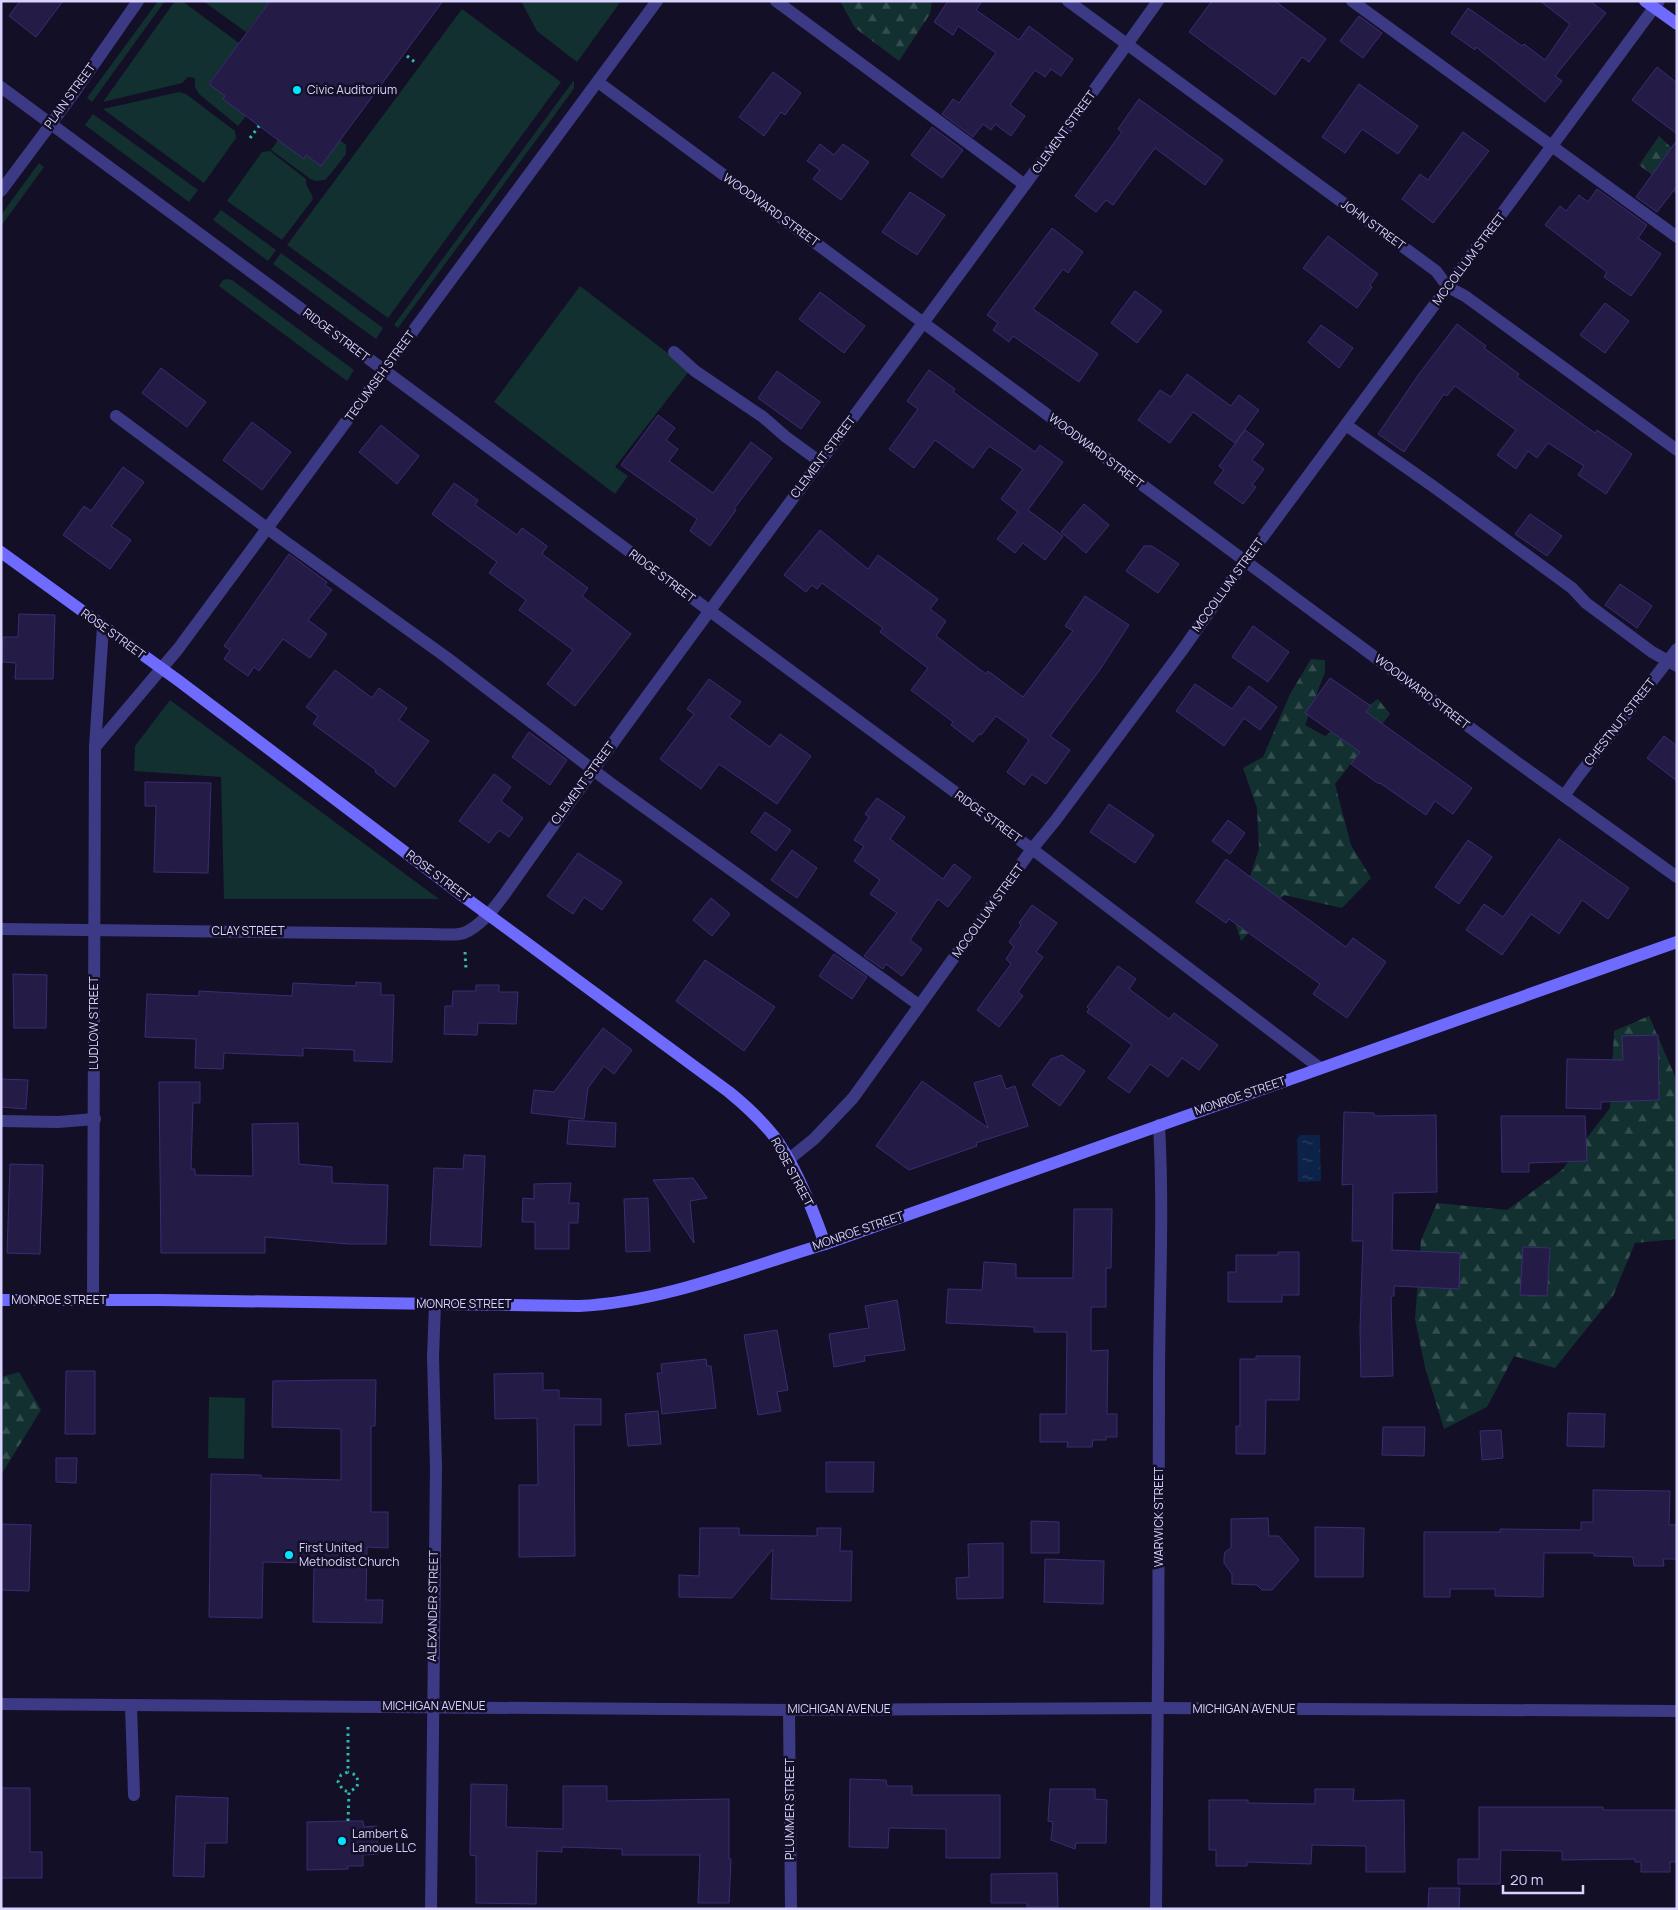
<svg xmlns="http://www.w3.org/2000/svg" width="1678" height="1910" font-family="Manrope,sans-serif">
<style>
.green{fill:#12302f}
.forest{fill:url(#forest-firs)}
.water{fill:url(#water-ripples)}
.building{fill:#241b47;stroke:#3b2d73}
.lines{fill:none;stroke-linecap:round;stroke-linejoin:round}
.path{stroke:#2fb8b0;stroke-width:3;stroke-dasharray:2.5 4;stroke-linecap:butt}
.lane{stroke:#3d3a85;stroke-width:12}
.street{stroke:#3d3a85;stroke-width:12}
.secondary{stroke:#6f6bff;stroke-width:12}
.poi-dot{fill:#00e5ff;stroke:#130f26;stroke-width:2}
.labels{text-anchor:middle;stroke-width:5;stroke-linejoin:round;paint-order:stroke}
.poi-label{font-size:12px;fill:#d9d4ff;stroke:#130f26;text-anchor:start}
.street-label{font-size:12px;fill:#d9d4ff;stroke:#130f26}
</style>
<defs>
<pattern id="forest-firs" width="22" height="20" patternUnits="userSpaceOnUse" patternTransform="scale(1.25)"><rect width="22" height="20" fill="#12302f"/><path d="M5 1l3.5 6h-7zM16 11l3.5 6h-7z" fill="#344d4e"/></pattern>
<pattern id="water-ripples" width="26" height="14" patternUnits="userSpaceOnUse" patternTransform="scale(1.25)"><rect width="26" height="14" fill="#0c2248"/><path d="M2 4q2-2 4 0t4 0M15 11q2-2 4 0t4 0" fill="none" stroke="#2f4163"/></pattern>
</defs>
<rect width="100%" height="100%" fill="#130f26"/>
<!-- green -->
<g class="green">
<path d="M158 1H165L92 102 87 98Z"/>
<path d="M175 1H182L239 43 209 83 225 96 246 116 238 126 199 94 195 87V78L188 77 182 83 103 102Z"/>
<path d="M203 1H270L246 32Z"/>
<path d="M521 1H621L577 62 537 31Z"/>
<path d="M462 9 561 82 388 318 287 245Z"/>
<path d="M574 80V88L570 94 398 328 394 325Z"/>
<path d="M179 92 186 94 235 131 236 138 204 183 103 109Z"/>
<path d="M93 114 198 190 189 202 85 125Z"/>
<path d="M278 140 304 158 306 155 321 166 340 140 346 145V154L332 172 325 180 317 181 312 180 271 150Z"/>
<path d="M270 151 306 179C305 188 312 191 313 199L282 240 227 201 262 152Z"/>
<path d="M39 163 44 167 1 226V215Z"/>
<path d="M221 210 276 250 268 261 213 220Z"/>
<path d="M281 253 383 328 376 339 273 264Z"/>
<path d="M227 279 232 280 354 370 347 381 219 286 223 280Z"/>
<path d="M580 286 690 370 615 467 628 476 615 494 494 402Z"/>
<path d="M170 700 439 899H224L221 777 134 771 135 746Z"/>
<path d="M209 1397 245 1398 244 1459 208 1458Z"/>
</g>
<!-- forest -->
<g class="forest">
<path d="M840 1H932L930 14 899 61 855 28Z"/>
<path d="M1659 136 1677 153V194L1639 165Z"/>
<path d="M1311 659 1325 660V672L1305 725 1325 736 1378 699 1390 714 1335 784 1351 845 1371 878 1342 908 1284 895 1241 941 1235 922 1259 849 1257 808 1243 768 1263 757 1290 694Z"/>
<path d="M1649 1016 1677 1081V1239L1635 1243 1613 1296 1555 1368 1514 1356 1487 1407 1444 1429 1425 1367 1415 1319 1421 1240 1437 1203 1507 1210 1562 1170 1610 1108 1614 1031Z"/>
<path d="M19 1372 41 1410 1 1475V1377Z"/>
</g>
<!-- water -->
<path class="water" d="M1300 1135H1320L1321 1181 1298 1182 1297 1139Z"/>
<!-- building -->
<g class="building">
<path d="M20 1H63L36 37 9 16Z"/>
<path d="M270 1H443L321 166 306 155 304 159 278 140 223 99 225 96 209 84Z"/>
<path d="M948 1H982L976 10 1019 40 1029 26 1073 59 1061 76 1051 69 1045 77 1035 70 1010 105 1025 116 1011 136 995 124 991 130 983 124 973 137 942 114 953 99 959 103 996 53 958 26 953 35 934 22Z"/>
<path d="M1212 1H1275L1326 39 1309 62 1302 57 1275 95 1189 32Z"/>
<path d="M1540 1H1590L1606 13 1555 76 1562 81 1545 102 1476 47 1475 50 1451 33 1468 8 1522 46 1524 44 1545 60 1570 24Z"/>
<path d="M1359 16 1382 33 1363 58 1340 41Z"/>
<path d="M1657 67 1677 83V134L1632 100Z"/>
<path d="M773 72 801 93 785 115 781 112 764 136 739 117Z"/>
<path d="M1359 84 1418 126 1398 154 1362 129 1345 153 1322 137Z"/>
<path d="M1139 99 1223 160 1205 185 1155 148 1113 205 1106 200 1096 212 1075 196 1122 132 1118 129Z"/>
<path d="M932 127 963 150 942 178 911 155Z"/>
<path d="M1463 132 1489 151 1433 223 1402 199 1420 174 1428 180Z"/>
<path d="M1677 140V186L1657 212 1636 197Z"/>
<path d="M820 144 834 155 843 144 869 162 841 200 813 179 820 170 807 161Z"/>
<path d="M1597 189 1647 225 1638 238 1661 254 1631 296 1604 277 1607 272 1545 225 1560 206 1566 211 1579 195 1588 202Z"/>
<path d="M910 192 945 215 917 255 882 232Z"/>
<path d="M1052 228 1083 252 1068 273 1063 269 1033 309 1098 354 1079 382 1013 336 1009 342 993 330 998 323 987 315Z"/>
<path d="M1328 236 1378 274 1370 285 1372 287 1357 308 1303 268Z"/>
<path d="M1135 291 1162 311 1137 343 1111 323Z"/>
<path d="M820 292 865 326 844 353 799 319Z"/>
<path d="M1605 303 1629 321 1605 353 1580 335Z"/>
<path d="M1457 324 1486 346 1484 348 1519 374 1517 377 1595 433 1597 430 1632 454 1606 494 1578 475 1584 466 1548 443 1537 458 1528 451 1516 469 1497 455 1516 430 1455 386 1447 396 1444 394 1404 452 1378 434 1419 374Z"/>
<path d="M1321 325 1353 348 1339 368 1308 342Z"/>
<path d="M161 368 206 402 187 427 142 393Z"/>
<path d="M929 370 955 389 953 392 1035 452 1040 445 1063 462 1028 510 1063 536 1045 560 1023 543 1015 553 997 539 1018 512 1001 499 1023 469 989 446 973 468 935 440 914 468 889 449 918 409 907 401Z"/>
<path d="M777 371 820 402 801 429 758 398Z"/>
<path d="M1187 374 1231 406 1239 395 1259 410 1235 443 1193 412 1170 443 1138 420 1160 390 1171 397Z"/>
<path d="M658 415 675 428 666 440 678 449 669 461 713 493 751 442 772 458 734 509 736 510 710 546 690 531 697 519 621 465Z"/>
<path d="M252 422 291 452 262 490 223 460Z"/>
<path d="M381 425 419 456 397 484 359 452Z"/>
<path d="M1245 430 1264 444 1252 460 1264 469 1252 485 1256 487 1243 504 1214 483 1224 470 1219 466Z"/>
<path d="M123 467 144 482 111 526 131 540 110 569 63 535 84 506 91 511Z"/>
<path d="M454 483 478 500 475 505 517 535 522 528 547 546 542 554 588 588 582 596 631 634 575 706 547 684 573 650 519 610 526 600 489 573 497 562 432 514Z"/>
<path d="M1084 504 1109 525 1086 553 1061 532Z"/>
<path d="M1530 514 1562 536 1547 556 1515 534Z"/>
<path d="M820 530 868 569 878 555 938 599 930 609 946 621 936 636 986 674 988 671 1023 697 1073 631 1065 626 1085 596 1129 625 1099 671 1050 736 1070 750 1046 784 1032 774 1024 785 1007 772 1029 740 996 716 981 735 979 734 973 742 951 725 953 722 911 690 928 668 880 632 883 628 822 583 817 589 812 585 806 592 784 575Z"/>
<path d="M1144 546H1152L1179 564 1158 593 1126 571Z"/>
<path d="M289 554 327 582 325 585 332 590 308 620 327 634 310 658 283 639 259 671 254 667 248 676 224 659 230 650 224 646Z"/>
<path d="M1620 584 1652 606 1637 628 1605 605Z"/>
<path d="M19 614 55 615 53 679H15L16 663 2 662 3 637H18Z"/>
<path d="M1253 626 1289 652 1268 682 1232 657Z"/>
<path d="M335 670 372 698 379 688 407 708 399 720 429 741 395 787 375 772 376 770 313 724 318 716 306 707Z"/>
<path d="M1330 678 1371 706 1366 712 1472 788 1453 814 1435 801 1426 815 1380 783 1379 784 1351 764 1360 752 1305 713Z"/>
<path d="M709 679 741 702 729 717 770 747 780 734 811 756 777 804 719 764 701 789 660 759 694 714 687 709Z"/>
<path d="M1195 684 1232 709 1249 686 1277 707 1260 730 1244 718 1224 746 1176 711Z"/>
<path d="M529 732 567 760 550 785 512 757Z"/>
<path d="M1664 736 1677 746V781L1647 758Z"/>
<path d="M494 774 511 787 501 801 523 818 509 837 499 830 489 843 459 821Z"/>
<path d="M145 782 211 783 208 873 154 872 156 806H145Z"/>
<path d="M877 798 905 817 890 839 943 879 954 864 971 877 948 907 938 899 910 940 922 949 902 976 886 964 883 969 864 956 897 913 870 894 880 880 854 861 864 846 854 840 869 817 865 814Z"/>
<path d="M1109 804 1154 835 1135 863 1090 832Z"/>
<path d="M765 812 791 830 776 851 751 832Z"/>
<path d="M1228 820 1245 833 1230 854 1212 841Z"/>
<path d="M1559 839 1629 888 1608 919 1582 900 1559 934 1531 914 1502 955 1466 930 1484 904 1503 917Z"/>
<path d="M1468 840 1492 857 1459 904 1435 887Z"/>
<path d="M792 850 817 868 797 898 771 880Z"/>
<path d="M578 853 622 882 602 910 584 897 573 914 547 896Z"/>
<path d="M1226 859 1346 947 1353 938 1386 962 1347 1018 1313 994 1320 984 1229 919 1226 923 1196 902Z"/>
<path d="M711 898 730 914 712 936 693 920Z"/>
<path d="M1032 905 1057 923 1036 952 1043 957 1018 992 1023 996 999 1027 977 1010 1011 964 1006 959 1014 947 1009 942 1021 925 1019 923Z"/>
<path d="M834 954 867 977 852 999 819 976Z"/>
<path d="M705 960 775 1007 744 1051 676 1001Z"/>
<path d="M1118 966 1136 979 1129 989 1169 1019 1174 1013 1218 1045 1199 1070 1182 1058 1168 1077 1150 1064 1129 1093 1108 1078 1132 1045 1087 1012 1089 1009 1087 1007Z"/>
<path d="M13 974 47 975 46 1028H14Z"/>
<path d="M356 982 381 983V995H394L392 1062 354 1061V1050L303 1048V1056L224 1053 223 1069 195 1068 196 1039 145 1037 147 994 199 996V991L292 996 293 983 356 986Z"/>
<path d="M476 985H499V992H518L516 1024 478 1023 477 1035 444 1034 445 1006H452L453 991H476Z"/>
<path d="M603 1028 632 1050 614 1074 604 1066 588 1088 584 1119 531 1113 534 1090 554 1092Z"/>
<path d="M1658 1035 1659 1100 1601 1102V1109L1566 1108 1567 1059 1623 1060 1622 1036Z"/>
<path d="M1062 1055 1085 1071 1060 1106 1032 1085 1051 1059Z"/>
<path d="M1001 1075 1006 1089 1015 1086 1028 1126 976 1143 977 1146 909 1170 876 1146 922 1081 988 1128 974 1083Z"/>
<path d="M1 1079 28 1080 26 1109 1 1107Z"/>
<path d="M159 1082H200V1103H193L191 1169H195V1175L253 1176 252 1124 298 1123 299 1164 332 1167V1183L388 1185 386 1244H349L265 1237V1253H161Z"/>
<path d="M1344 1112 1374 1113V1116L1436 1115 1437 1192 1393 1193 1392 1250 1460 1253 1459 1289 1394 1286V1296H1391L1393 1376 1361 1377 1360 1328 1363 1241H1352L1353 1184 1342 1185Z"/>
<path d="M1501 1116H1585L1587 1161 1529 1163V1172H1502Z"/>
<path d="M569 1120 616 1123 615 1147 567 1144Z"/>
<path d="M464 1155 485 1156 481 1247 430 1245 434 1168 463 1169Z"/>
<path d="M10 1164 43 1165 40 1254 7 1253Z"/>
<path d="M693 1178 707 1198 690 1201 694 1243 653 1180Z"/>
<path d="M571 1183 569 1203H579L578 1223H569V1249H535V1222H522L523 1198 534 1199V1184Z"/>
<path d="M648 1198 650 1251 626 1252 624 1199Z"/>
<path d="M1074 1209H1112L1111 1268H1106V1307H1091V1351L1108 1350 1107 1414H1117V1437H1106V1440H1093L1092 1447H1067L1068 1442H1040V1414H1066L1067 1332H1034V1327L946 1323 948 1289 982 1290 984 1262 1016 1264V1278H1073Z"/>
<path d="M1523 1247 1550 1248 1547 1296 1520 1295Z"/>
<path d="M1278 1252H1299V1295H1282V1302H1228V1272H1236V1255H1278Z"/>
<path d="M897 1300 905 1350 864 1356 865 1361 834 1367 829 1334 869 1328 865 1306Z"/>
<path d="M777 1330 788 1390 777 1392 781 1411 758 1415 744 1335Z"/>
<path d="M1256 1356H1300L1299 1400H1266L1265 1454H1236V1426H1240V1359H1256Z"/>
<path d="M706 1359 707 1366H711L716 1408 662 1414 657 1373H662L661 1364Z"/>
<path d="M66 1371H95V1434H65Z"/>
<path d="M543 1373V1390H559V1398L601 1399V1425H574L575 1556 519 1557V1485H538L537 1418 495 1419 494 1374Z"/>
<path d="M336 1380H376L375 1426H371V1512H388V1548L367 1547 366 1600H383L382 1623 313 1622 314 1563 263 1562 262 1618 209 1617 211 1474 261 1475V1478L341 1480V1429L272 1427 273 1381Z"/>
<path d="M658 1411 661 1444 628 1446 625 1414Z"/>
<path d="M1568 1413 1605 1414 1604 1447 1567 1446Z"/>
<path d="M1383 1427H1425L1424 1456 1382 1455Z"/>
<path d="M1501 1430 1503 1458 1482 1460 1480 1431Z"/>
<path d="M56 1458H77L76 1483 56 1482Z"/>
<path d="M826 1462H874L873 1492H826Z"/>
<path d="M1593 1490 1670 1491 1669 1525H1677V1559H1663L1664 1566H1634L1633 1557 1594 1556V1553H1544L1543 1597 1495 1596V1589H1450V1597H1424V1532H1500V1529L1581 1530V1522H1593Z"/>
<path d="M1268 1518 1269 1536H1279L1299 1560 1272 1590H1262L1257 1585 1232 1584V1574L1224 1563V1557L1225 1552 1231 1548V1519Z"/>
<path d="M1031 1521 1059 1522V1553H1031Z"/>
<path d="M1 1524 31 1525 29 1591 1 1590Z"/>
<path d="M1315 1527 1364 1528 1363 1577H1315Z"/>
<path d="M700 1528H739V1535L817 1536V1528H841L840 1551H852L851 1601 771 1599 773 1549 732 1598 679 1597V1575L699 1576Z"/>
<path d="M1003 1543V1598L957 1599 956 1578 969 1577 968 1544Z"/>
<path d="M1045 1559 1104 1561 1103 1604 1044 1602Z"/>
<path d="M850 1779 886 1780 887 1786H912V1795H1000V1858H946V1829L889 1828 888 1848 849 1847Z"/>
<path d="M471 1784 507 1785 506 1827 563 1829V1786H607V1801L729 1799V1859H731L729 1903H698L700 1855H622V1849L562 1847V1852L537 1851 536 1904 476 1903V1856L470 1855Z"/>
<path d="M1 1788H30V1852H42V1878H1Z"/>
<path d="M1050 1789H1095V1799L1107 1800 1106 1843H1076L1075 1849 1051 1840 1053 1822 1048 1821Z"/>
<path d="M1315 1789H1354L1353 1801 1404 1800 1405 1872H1366V1846L1312 1845 1311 1864 1247 1862V1866H1216V1850H1209V1800H1248V1803L1315 1804Z"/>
<path d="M176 1796 228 1798 227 1843H205L204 1877 173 1876Z"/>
<path d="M1479 1807H1603V1810H1677V1862H1670V1872H1641V1862H1635V1859L1562 1860V1851L1501 1850 1500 1884H1458V1859H1479Z"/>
<path d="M348 1821H363L364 1827 377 1826 378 1854 363 1855V1866H348V1869L307 1870V1822Z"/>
<path d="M1057 1873 1058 1907H1027V1903H991V1874Z"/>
<path d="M1429 1888H1460L1459 1909H1428Z"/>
</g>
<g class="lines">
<!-- path -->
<g class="path">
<path d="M407 56 416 63"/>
<path d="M250 138 259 126"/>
<path d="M465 952 466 969"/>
<path d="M348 1727V1772L341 1775 338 1782 343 1790 349 1792"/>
<path d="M348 1821 349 1792 357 1787 358 1781 356 1775 348 1772"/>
</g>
<!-- lane -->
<g class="lane">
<path d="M776 1 1025 185"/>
<path d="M1352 1 1677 237"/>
<path d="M674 352 695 371 763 417 786 437 819 461"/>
<path d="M116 416 283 540 446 657 609 782 919 1005"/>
<path d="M1346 425 1434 487 1572 588 1586 603 1652 652 1677 666"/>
<path d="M1 1121 58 1122 95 1119"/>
<path d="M131 1705 134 1795"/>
</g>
<!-- street -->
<g class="street">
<path d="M1068 1 1436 271 1448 287 1465 296 1677 450"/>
<path d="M598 82 1518 763 1677 877"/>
<path d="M1 87 1032 849 1320 1068"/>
<path d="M1 191 71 97 138 1"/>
<path d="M95 747 178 649 657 1"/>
<path d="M1564 796 1579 775 1677 649"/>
<path d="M1 929 429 934C439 934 455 936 464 933 481 926 494 908 504 895 717 593 944 302 1158 1"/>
<path d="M788 1160 814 1139 853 1098 1032 849 1055 821 1181 652 1245 561 1659 1"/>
<path d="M93 1300 95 747 103 627"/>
<path d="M1 1704 789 1710 1159 1708 1677 1711"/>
<path d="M789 1710 791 1909"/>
<path d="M431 1909 436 1467 433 1357 435 1304"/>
<path d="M1156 1909C1158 1734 1159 1560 1159 1385 1159 1298 1164 1211 1159 1125"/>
</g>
<!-- secondary -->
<g class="secondary">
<path d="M1645 1 1677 24"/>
<path d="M1 552 179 681 463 896 729 1092C745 1105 760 1119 773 1135 795 1164 813 1210 825 1244"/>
<path d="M1 1300H159L579 1306C664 1302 745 1268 825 1244L1677 942"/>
</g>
</g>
<!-- markers -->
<g class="poi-dot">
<circle cx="297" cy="90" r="5"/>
<circle cx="289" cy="1555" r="5"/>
<circle cx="342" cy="1841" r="5"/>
</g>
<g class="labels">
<!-- poi labels -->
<g class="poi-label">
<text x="307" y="94">Civic Auditorium</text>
<text x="299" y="1552">First United<tspan x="299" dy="14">Methodist Church</tspan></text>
<text x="352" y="1838">Lambert &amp;<tspan x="352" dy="14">Lanoue LLC</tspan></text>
</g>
<!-- street labels -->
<g class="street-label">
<text transform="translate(70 96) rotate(-54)" y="4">PLAIN STREET</text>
<text transform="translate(1064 132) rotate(-54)" y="4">CLEMENT STREET</text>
<text transform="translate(771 210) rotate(36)" y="4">WOODWARD STREET</text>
<text transform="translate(1373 225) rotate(36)" y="4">JOHN STREET</text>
<text transform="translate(1469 259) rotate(-53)" y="4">MCCOLLUM STREET</text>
<text transform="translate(336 335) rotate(37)" y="4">RIDGE STREET</text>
<text transform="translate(380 376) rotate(-54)" y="4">TECUMSEH STREET</text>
<text transform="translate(1096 451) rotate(37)" y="4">WOODWARD STREET</text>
<text transform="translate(823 457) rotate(-53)" y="4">CLEMENT STREET</text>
<text transform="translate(662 576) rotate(37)" y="4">RIDGE STREET</text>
<text transform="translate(1228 585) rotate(-54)" y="4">MCCOLLUM STREET</text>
<text transform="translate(113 634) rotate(36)" y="4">ROSE STREET</text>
<text transform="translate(1422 692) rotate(37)" y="4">WOODWARD STREET</text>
<text transform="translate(1620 722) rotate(-52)" y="4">CHESTNUT STREET</text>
<text transform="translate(583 783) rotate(-54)" y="4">CLEMENT STREET</text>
<text transform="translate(988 817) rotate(36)" y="4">RIDGE STREET</text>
<text transform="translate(438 876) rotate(37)" y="4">ROSE STREET</text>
<text transform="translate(988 911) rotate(-54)" y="4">MCCOLLUM STREET</text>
<text x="248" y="935">CLAY STREET</text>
<text transform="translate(94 1023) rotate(-90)" y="4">LUDLOW STREET</text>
<text transform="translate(1240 1096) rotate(-19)" y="4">MONROE STREET</text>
<text transform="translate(792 1172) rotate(62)" y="4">ROSE STREET</text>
<text transform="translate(858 1231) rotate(-19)" y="4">MONROE STREET</text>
<text x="59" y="1304">MONROE STREET</text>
<text x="464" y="1308">MONROE STREET</text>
<text transform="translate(1159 1517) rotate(-90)" y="4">WARWICK STREET</text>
<text transform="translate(433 1606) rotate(-89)" y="4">ALEXANDER STREET</text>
<text x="434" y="1710">MICHIGAN AVENUE</text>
<text x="839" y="1713">MICHIGAN AVENUE</text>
<text x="1244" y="1713">MICHIGAN AVENUE</text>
<text transform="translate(790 1809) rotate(-90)" y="4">PLUMMER STREET</text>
</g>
</g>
<!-- border -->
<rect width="1678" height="1910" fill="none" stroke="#d9d4ff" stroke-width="5"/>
<!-- scale -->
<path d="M1503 1885v8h80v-8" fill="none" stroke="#d9d4ff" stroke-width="2.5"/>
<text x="1510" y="1885" font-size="15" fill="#d9d4ff" stroke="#130f26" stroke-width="4" paint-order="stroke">20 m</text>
</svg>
